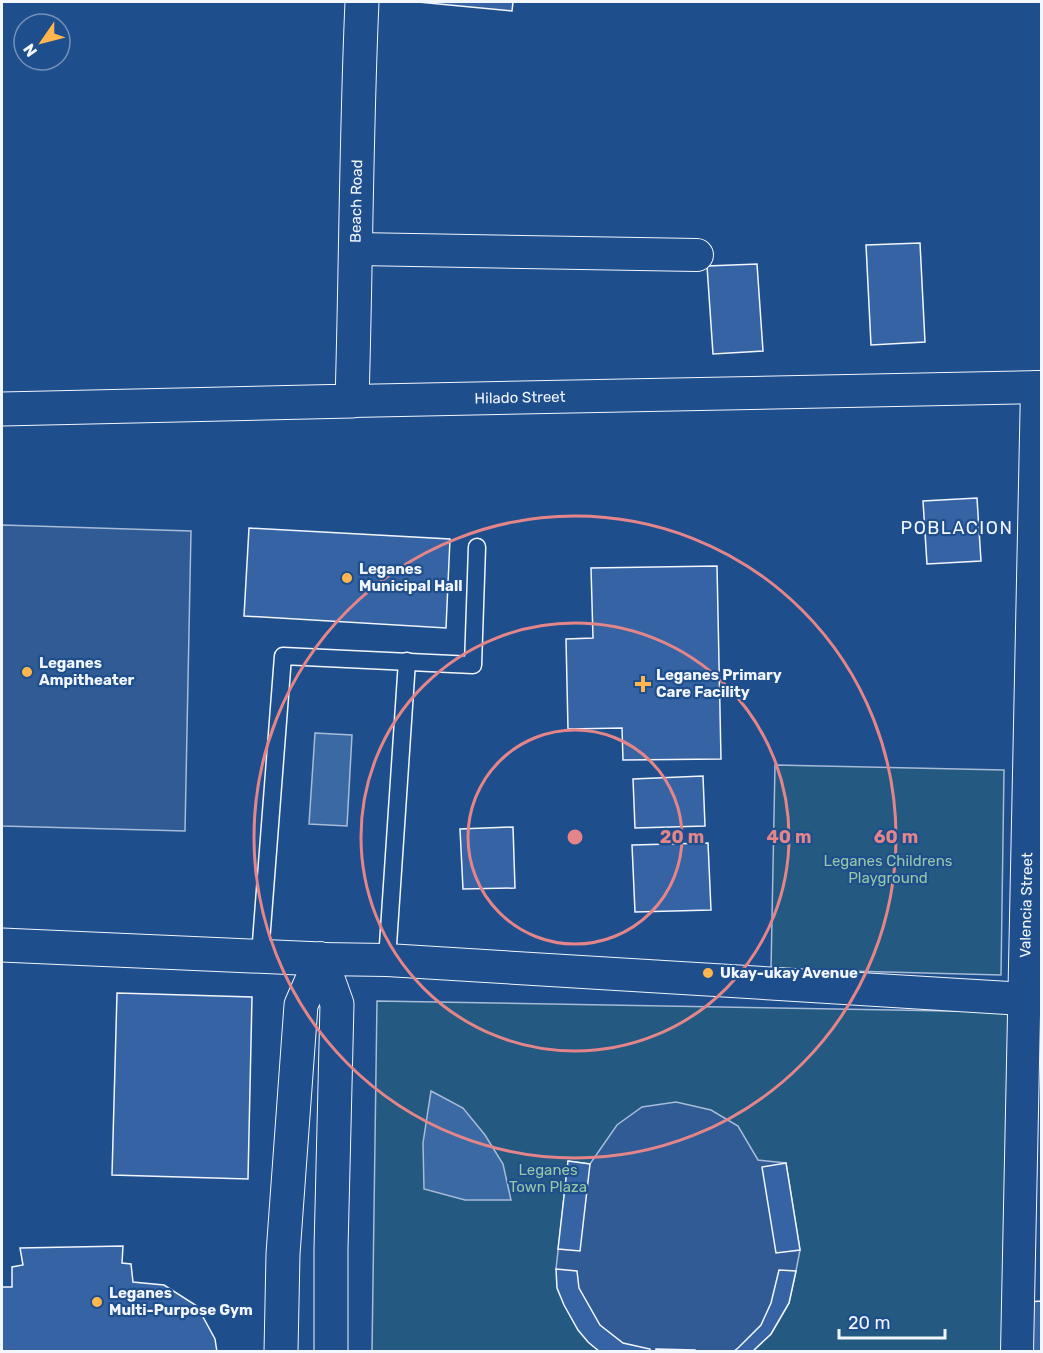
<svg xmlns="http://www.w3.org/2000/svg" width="1043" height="1353" font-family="Rubik,sans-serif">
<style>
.green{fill:#245a82;stroke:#a8bbd7;stroke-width:1.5}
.parking{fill:#305b95;stroke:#a8bbd7;stroke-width:1.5}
.water{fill:#3b69a3;stroke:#a8bbd7;stroke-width:1.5}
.building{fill:#3563a3;stroke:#f2f6ff;stroke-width:1.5}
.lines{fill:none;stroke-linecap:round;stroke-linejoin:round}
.lane-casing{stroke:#f2f6ff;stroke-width:19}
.street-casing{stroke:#f2f6ff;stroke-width:34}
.secondary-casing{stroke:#f2f6ff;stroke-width:35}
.lane{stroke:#1f4e8c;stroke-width:16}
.street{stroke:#1f4e8c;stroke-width:32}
.secondary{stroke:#1f4e8c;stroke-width:33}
.ring{fill:none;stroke:#e38589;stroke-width:3}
.poi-dot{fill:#ffb74d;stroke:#1f4e8c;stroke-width:2}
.labels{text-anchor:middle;stroke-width:4.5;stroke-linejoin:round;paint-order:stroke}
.street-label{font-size:15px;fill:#f2f6ff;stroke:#1f4e8c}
.poi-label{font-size:15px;font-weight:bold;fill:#f2f6ff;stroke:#1f4e8c;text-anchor:start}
.park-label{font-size:15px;fill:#97c8a6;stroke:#1f4e8c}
.quarter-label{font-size:18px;letter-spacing:1.5px;fill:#f2f6ff;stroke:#1f4e8c}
.centre{fill:#e38589;stroke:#1f4e8c;stroke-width:3}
.ring-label{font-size:18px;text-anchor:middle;font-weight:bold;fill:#e38589;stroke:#1f4e8c;stroke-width:4.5;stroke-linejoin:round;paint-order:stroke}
</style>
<rect width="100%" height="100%" fill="#1f4e8c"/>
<!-- green -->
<g class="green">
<path d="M775 765 1004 770 1001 975 771 969Z"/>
<path d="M377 1001 1009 1012 1007 1351 372 1352Z"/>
</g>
<!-- parking -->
<g class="parking">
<path d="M2 525 191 531 185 831 2 826Z"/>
<path d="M676 1102 711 1110 738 1126 758 1160 786 1163 800 1250 796 1271 789 1303 771 1334 752 1351H600L556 1269 568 1161 590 1164 617 1125 642 1107Z"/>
</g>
<!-- water -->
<g class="water">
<path d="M315 733 352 735 347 826 309 824Z"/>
<path d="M431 1091 463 1108 485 1135 503 1164 511 1200H465L424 1189 423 1143Z"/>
</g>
<!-- building -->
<g class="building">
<path d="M418 2H513L512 11Z"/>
<path d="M920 243 925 342 871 345 866 245Z"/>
<path d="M757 264 763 351 713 354 707 266Z"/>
<path d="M977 498 981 561 927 564 923 501Z"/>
<path d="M249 528 450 539 446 628 244 616Z"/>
<path d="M717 566 721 759 623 760 622 728 568 729 566 639 593 638 591 568Z"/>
<path d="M703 776 705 826 635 828 633 779Z"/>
<path d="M513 827 515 888 463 889 460 829Z"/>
<path d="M708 843 711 910 635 912 632 845Z"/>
<path d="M117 993 252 997 248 1179 112 1175Z"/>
<path d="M568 1161 590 1164 580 1251 558 1249Z"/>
<path d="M786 1163 800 1250 776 1253 762 1167Z"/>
<path d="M123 1246 122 1263 131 1264 133 1282 164 1285 197 1306 215 1339 217 1352H2V1287H12V1267L23 1265 20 1248Z"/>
<path d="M556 1269 577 1271 579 1288 600 1325 623 1343 650 1349V1352H600L588 1342 578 1330 564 1305 557 1288Z"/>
<path d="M779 1270 796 1271 789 1303 771 1334 752 1352H733L738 1348 761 1325 771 1303Z"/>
<path d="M1042 1301V1352H1024L1025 1302Z"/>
<path d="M656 1349 695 1350V1352H656Z"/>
</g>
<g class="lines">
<!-- lane casing -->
<g class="lane-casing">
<g id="lane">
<path d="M260 955 283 656 473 665 477 547"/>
<path d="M387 960 407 661"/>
</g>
</g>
<!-- street casing -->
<g class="street-casing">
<g id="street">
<path d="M357 249 697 255"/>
<path id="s1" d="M352 401 1042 387"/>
<path d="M321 959 387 960 1024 999"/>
<path id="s2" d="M1017 1352 1037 387"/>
</g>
</g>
<!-- secondary casing -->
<g class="secondary-casing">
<g id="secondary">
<path id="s3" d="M2 409 352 401C356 268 356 135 362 2"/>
<path d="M2 945 321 959"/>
<path d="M321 959 337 1004 331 1249V1352"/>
<path d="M281 1352 283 1254 301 1005 321 959"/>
</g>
</g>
<!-- lane -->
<use href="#lane" class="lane"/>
<!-- street -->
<use href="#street" class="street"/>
<!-- secondary -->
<use href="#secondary" class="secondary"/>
</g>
<!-- distance rings -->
<g class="ring">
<circle cx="575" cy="837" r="107"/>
<circle cx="575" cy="837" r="214"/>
<circle cx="575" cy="837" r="321"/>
</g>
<!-- markers -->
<g class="poi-dot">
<circle cx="347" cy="578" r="6"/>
<circle cx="27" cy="672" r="6"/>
<path d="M640 675h6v6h6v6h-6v6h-6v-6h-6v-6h6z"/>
<circle cx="708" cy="973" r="6"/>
<circle cx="97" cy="1302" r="6"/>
</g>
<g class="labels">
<!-- street labels -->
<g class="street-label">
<text dy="5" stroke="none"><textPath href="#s3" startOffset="550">Beach Road</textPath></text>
<text dy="5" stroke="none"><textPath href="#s1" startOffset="168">Hilado Street</textPath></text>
<text dy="5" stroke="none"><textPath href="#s2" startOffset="447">Valencia Street</textPath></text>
</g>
<!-- poi labels -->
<g class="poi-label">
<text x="359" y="574">Leganes<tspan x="359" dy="17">Municipal Hall</tspan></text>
<text x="39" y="668">Leganes<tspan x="39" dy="17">Ampitheater</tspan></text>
<text x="656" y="680">Leganes Primary<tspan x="656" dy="17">Care Facility</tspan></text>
<text x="720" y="978">Ukay-ukay Avenue</text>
<text x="109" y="1298">Leganes<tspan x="109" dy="17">Multi-Purpose Gym</tspan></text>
</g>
<!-- park labels -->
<g class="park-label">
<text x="888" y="866">Leganes Childrens<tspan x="888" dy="17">Playground</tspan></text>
<text x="548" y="1175">Leganes<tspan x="548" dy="17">Town Plaza</tspan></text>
</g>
<!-- quarter labels -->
<g class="quarter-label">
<text x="957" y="534">POBLACION</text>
</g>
</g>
<circle cx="575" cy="837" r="9" class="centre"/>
<g class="ring-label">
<text x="682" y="843">20 m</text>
<text x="789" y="843">40 m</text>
<text x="896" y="843">60 m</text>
</g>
<!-- border -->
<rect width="1043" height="1353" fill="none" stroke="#f2f6ff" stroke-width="6"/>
<!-- north arrow -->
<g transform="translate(42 42) rotate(235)"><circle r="28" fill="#1f4e8c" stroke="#7391ba" stroke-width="1.5"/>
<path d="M0-4.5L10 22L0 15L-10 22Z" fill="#ffb74d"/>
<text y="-9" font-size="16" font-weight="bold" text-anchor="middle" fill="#f2f6ff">N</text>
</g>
<!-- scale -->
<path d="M839 1329v9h106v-9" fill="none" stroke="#f2f6ff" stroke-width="3"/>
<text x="848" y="1329" font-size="18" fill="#f2f6ff" stroke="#1f4e8c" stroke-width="4.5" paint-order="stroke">20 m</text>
</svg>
